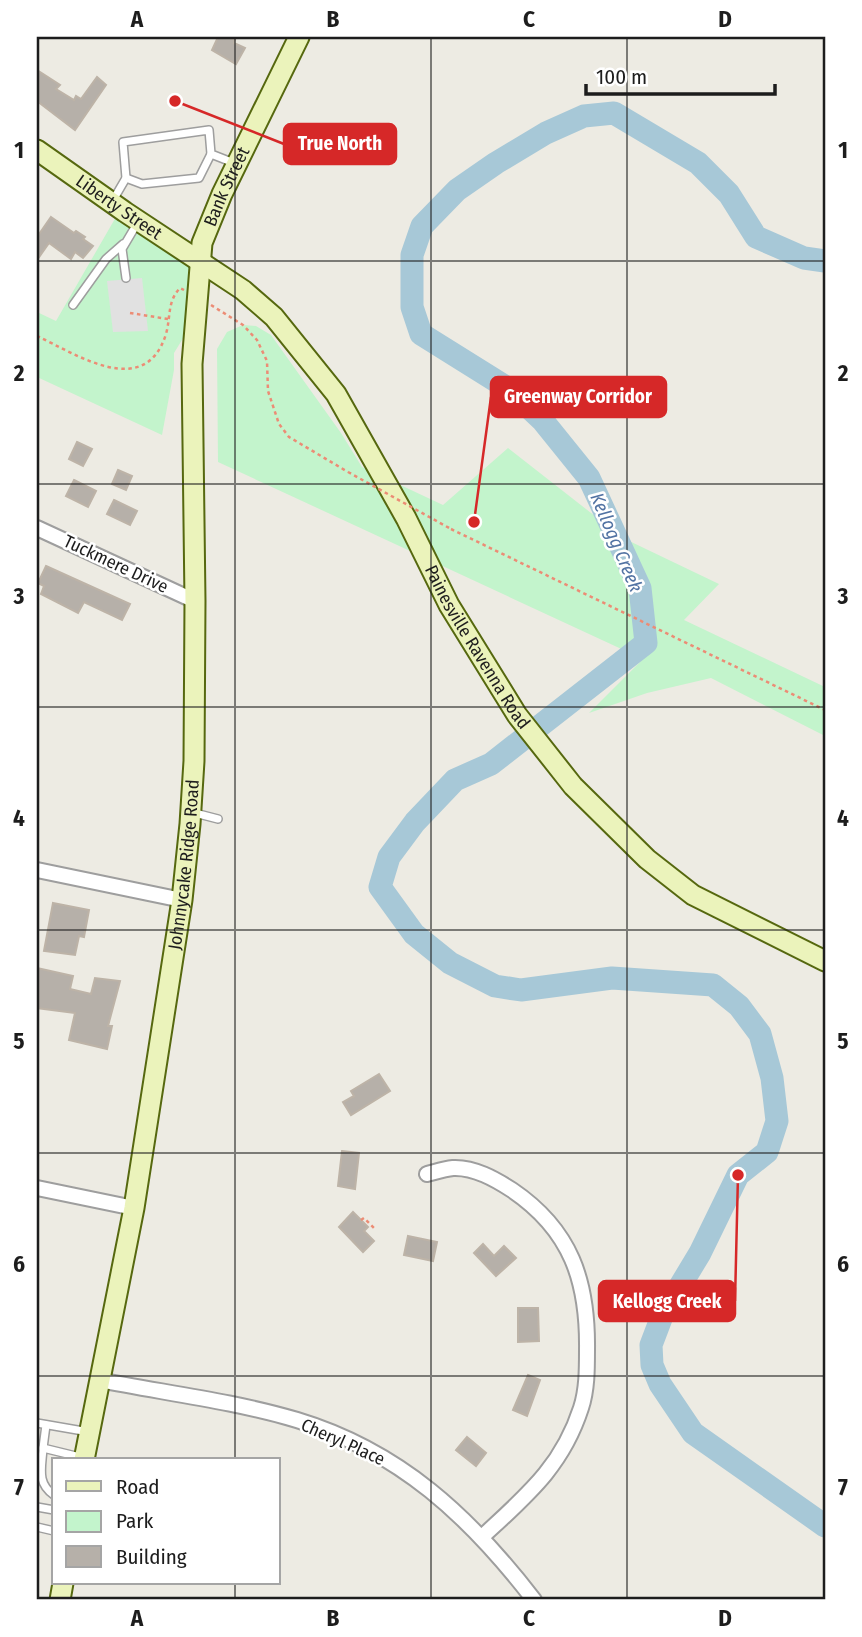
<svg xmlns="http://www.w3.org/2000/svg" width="862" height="1637" font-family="'Fira Sans Condensed',sans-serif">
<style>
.park{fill:#c3f4cc}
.parking{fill:#e1e1e1}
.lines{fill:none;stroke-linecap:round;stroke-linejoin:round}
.river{stroke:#a7c8d7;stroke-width:23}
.building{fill:#b6b0a9;stroke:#bdb3a7;stroke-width:2}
.lane-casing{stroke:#9e9e9e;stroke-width:10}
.street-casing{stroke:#9e9e9e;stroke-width:18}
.secondary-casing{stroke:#56680f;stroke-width:23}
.path{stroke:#ec8c75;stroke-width:2.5;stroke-dasharray:3.5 3.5;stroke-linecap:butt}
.lane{stroke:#fff;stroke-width:7}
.street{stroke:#fff;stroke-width:14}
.secondary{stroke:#ebf3bb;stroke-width:19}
.path-bridge{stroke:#ec8c75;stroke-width:2.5;stroke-dasharray:3.5 3.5;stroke-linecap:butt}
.grid{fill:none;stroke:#1d1d1d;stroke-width:2;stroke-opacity:0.55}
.labels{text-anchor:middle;stroke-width:5;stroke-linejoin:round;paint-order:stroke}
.street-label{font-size:18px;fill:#1d1d1d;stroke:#fff}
.water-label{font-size:19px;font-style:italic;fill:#5273a3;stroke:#fff}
.leader{fill:none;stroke:#d62828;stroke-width:2.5}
.callout-dot{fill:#d62828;stroke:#fff;stroke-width:2.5}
.callout{fill:#d62828;stroke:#d62828;stroke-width:2.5}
.callout-label{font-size:19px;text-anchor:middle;font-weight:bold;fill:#fff}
.neatline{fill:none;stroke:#1d1d1d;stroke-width:2.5}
.grid-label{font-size:23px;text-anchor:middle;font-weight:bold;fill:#1d1d1d}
</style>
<rect width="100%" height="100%" fill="#edebe3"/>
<!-- park -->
<g class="park">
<path d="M120 210 195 266 201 309 174 353V370L162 435 37 377V312L56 321Z"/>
<path d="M243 325 256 326 271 335 341 433 362 467 443 505 508 448 623 538 719 584 684 620 825 687V736L711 678 647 693 589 713 643 659 218 462 217 349 227 332Z"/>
</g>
<!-- parking -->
<path class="parking" d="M142 278 148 331 113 332 107 281Z"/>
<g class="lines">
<!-- river -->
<path class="river" d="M825 261 804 258 756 237 729 194 698 163 614 113 584 116 546 133 496 163 457 190 422 226 412 255V307L421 334 509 389 543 421 589 478 640 588 646 643 491 764 455 780 415 822 389 857 380 887 414 934 450 963 495 986 521 990 612 978 713 985 739 1006 760 1034 772 1078 777 1121 767 1152 738 1175 700 1253 662 1316 651 1345 652 1365 660 1384 693 1433 825 1526"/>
</g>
<!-- building -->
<g class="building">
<path d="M218 37H229L235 40 234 43 245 48 236 64 212 50Z"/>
<path d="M37 70 60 85 56 89 74 100 76 96 81 99 97 77 106 85 75 130 37 101Z"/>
<path d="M51 217 74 233 76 231 85 237 83 239 93 246 83 258 75 252 71 259 49 243 37 260V237Z"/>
<path d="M77 442 92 449 83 466 69 459Z"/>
<path d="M118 470 132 476 126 490 112 484Z"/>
<path d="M74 480 96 491 88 507 66 496Z"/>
<path d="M114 500 137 511 130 525 107 514Z"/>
<path d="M46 566 130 604 122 620 84 602 78 613 41 594 44 586 38 583Z"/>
<path d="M53 903 89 910 84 937 79 936 75 955 44 951Z"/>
<path d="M37 968 73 976 70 989 91 994 95 978 120 981 108 1026H112L107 1049 69 1040 75 1013 37 1008Z"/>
<path d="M379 1074 390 1091 351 1115 343 1102 354 1096 351 1091Z"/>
<path d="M342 1151 359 1153 355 1189 338 1186Z"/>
<path d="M353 1212 368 1227 364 1231 374 1241 363 1252 339 1227Z"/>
<path d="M408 1236 437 1242 433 1261 404 1255Z"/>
<path d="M483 1244 494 1256 504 1246 516 1258 496 1276 474 1253Z"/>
<path d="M518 1308H538L539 1341 518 1342Z"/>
<path d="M528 1375 540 1380 527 1416 513 1410Z"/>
<path d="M467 1437 486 1453 476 1466 456 1450Z"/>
</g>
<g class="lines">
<!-- lane casing -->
<g class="lane-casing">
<g id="lane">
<path d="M126 178 142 184 199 178 211 154"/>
<path d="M112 202 126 178 123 142 209 130 211 154 234 163"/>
<path d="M126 278 122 249 138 222"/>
<path d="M73 305 106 259 123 244"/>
<path d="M191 812 218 819"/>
<path d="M37 1423 89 1432"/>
<path d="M46 1425 43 1448 84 1458"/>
<path d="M43 1448C42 1467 36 1483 54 1495"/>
<path d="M37 1507 54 1510"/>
<path d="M37 1527 54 1531"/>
</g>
</g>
<!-- street casing -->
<g class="street-casing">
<g id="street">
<path d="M37 528 195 601"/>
<path d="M37 870 182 900"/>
<path d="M427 1174C435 1172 444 1169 453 1168 474 1167 495 1179 512 1190 571 1230 588 1281 587 1350 587 1369 587 1390 581 1408 562 1467 526 1496 482 1537"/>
<path d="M37 1188 134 1208"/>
<path d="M99 1380C165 1393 233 1401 297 1420 400 1451 470 1517 534 1600"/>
</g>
</g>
<!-- secondary casing -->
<g class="secondary-casing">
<g id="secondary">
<path id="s1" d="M37 150 125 212 243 290 274 317 336 394 406 518 449 605 517 715 573 786 647 859 693 895 825 961"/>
<path id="s2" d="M84 1460 134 1208 182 900 190 824 194 761 195 601 192 364 202 243 222 194 299 37"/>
<path d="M60 1600 63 1583"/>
</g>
</g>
<!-- path -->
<g class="path">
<path d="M211 305 243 325 257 340 267 361 268 391 279 424 289 437 348 472"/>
<path d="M130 313 168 319"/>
<path d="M37 336C76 354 145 401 166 334 171 316 167 302 180 288L184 290"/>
<path d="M451 529 825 710"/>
<path d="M361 1220 364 1218 374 1228"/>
</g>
<!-- lane -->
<use href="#lane" class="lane"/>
<!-- street -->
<use href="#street" class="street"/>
<!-- secondary -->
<use href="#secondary" class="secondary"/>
<!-- path-bridge -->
<path class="path-bridge" d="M348 472 451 529"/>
</g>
<!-- grid -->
<path class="grid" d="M235 37V1460M431 37V1600M627 37V1600M37 261H825M37 484H825M37 707H825M37 930H825M37 1153H825M37 1376H825M235 1583V1600"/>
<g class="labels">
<!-- street labels -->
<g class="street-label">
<text dy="6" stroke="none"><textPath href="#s2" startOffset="1288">Bank Street</textPath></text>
<text dy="6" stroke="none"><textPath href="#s1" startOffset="100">Liberty Street</textPath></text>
<text transform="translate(116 564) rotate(25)" y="6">Tuckmere Drive</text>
<text dy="6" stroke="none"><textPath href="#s1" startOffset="679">Painesville Ravenna Road</textPath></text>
<text dy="6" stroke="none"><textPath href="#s2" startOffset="604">Johnnycake Ridge Road</textPath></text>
<text transform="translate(343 1442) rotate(24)" y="6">Cheryl Place</text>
</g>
<!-- water labels -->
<g class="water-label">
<text transform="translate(617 542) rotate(67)" y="7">Kellogg Creek</text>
</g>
</g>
<!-- callouts -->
<path class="leader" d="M175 101L284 144M474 522L491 397M738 1175L735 1301"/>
<g class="callout-dot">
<circle cx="175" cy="101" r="7"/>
<circle cx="474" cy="522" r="7"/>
<circle cx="738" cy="1175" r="7"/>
</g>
<g class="callout">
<rect x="284" y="124" width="112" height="40" rx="7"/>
<rect x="491" y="377" width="175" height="40" rx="7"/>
<rect x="599" y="1281" width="136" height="40" rx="7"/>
</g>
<g class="callout-label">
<text x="340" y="150">True North</text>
<text x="578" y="403">Greenway Corridor</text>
<text x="667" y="1308">Kellogg Creek</text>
</g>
<!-- border -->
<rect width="862" height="1637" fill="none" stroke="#ffffff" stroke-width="77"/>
<!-- legend -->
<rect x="52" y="1458" width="228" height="126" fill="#ffffff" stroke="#a5a5a5" stroke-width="2"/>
<rect x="66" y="1481" width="35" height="10" fill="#ebf3bb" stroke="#a5a5a5" stroke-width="2"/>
<text x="116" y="1494" font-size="21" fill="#1d1d1d">Road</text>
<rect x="66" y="1511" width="35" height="21" fill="#c3f4cc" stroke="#a5a5a5" stroke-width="2"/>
<text x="116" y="1528" font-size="21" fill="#1d1d1d">Park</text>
<rect x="66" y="1546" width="35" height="21" fill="#b6b0a9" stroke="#a5a5a5" stroke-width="2"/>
<text x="116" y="1564" font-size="21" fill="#1d1d1d">Building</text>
<!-- scale -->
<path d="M586 84v10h189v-10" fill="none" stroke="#1d1d1d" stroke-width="3.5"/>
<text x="596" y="84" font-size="21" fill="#1d1d1d" stroke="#ffffff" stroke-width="5" paint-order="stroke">100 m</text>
<rect x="38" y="38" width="786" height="1560" class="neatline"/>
<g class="grid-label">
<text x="137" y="27">A</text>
<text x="333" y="27">B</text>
<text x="529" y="27">C</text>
<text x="725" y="27">D</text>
<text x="19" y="158">1</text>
<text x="843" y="158">1</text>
<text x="19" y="381">2</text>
<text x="843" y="381">2</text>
<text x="19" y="604">3</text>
<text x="843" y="604">3</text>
<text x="19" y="826">4</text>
<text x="843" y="826">4</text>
<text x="19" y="1049">5</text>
<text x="843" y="1049">5</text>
<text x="19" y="1272">6</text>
<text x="843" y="1272">6</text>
<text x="19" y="1495">7</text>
<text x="843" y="1495">7</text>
<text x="137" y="1626">A</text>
<text x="333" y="1626">B</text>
<text x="529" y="1626">C</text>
<text x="725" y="1626">D</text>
</g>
</svg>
